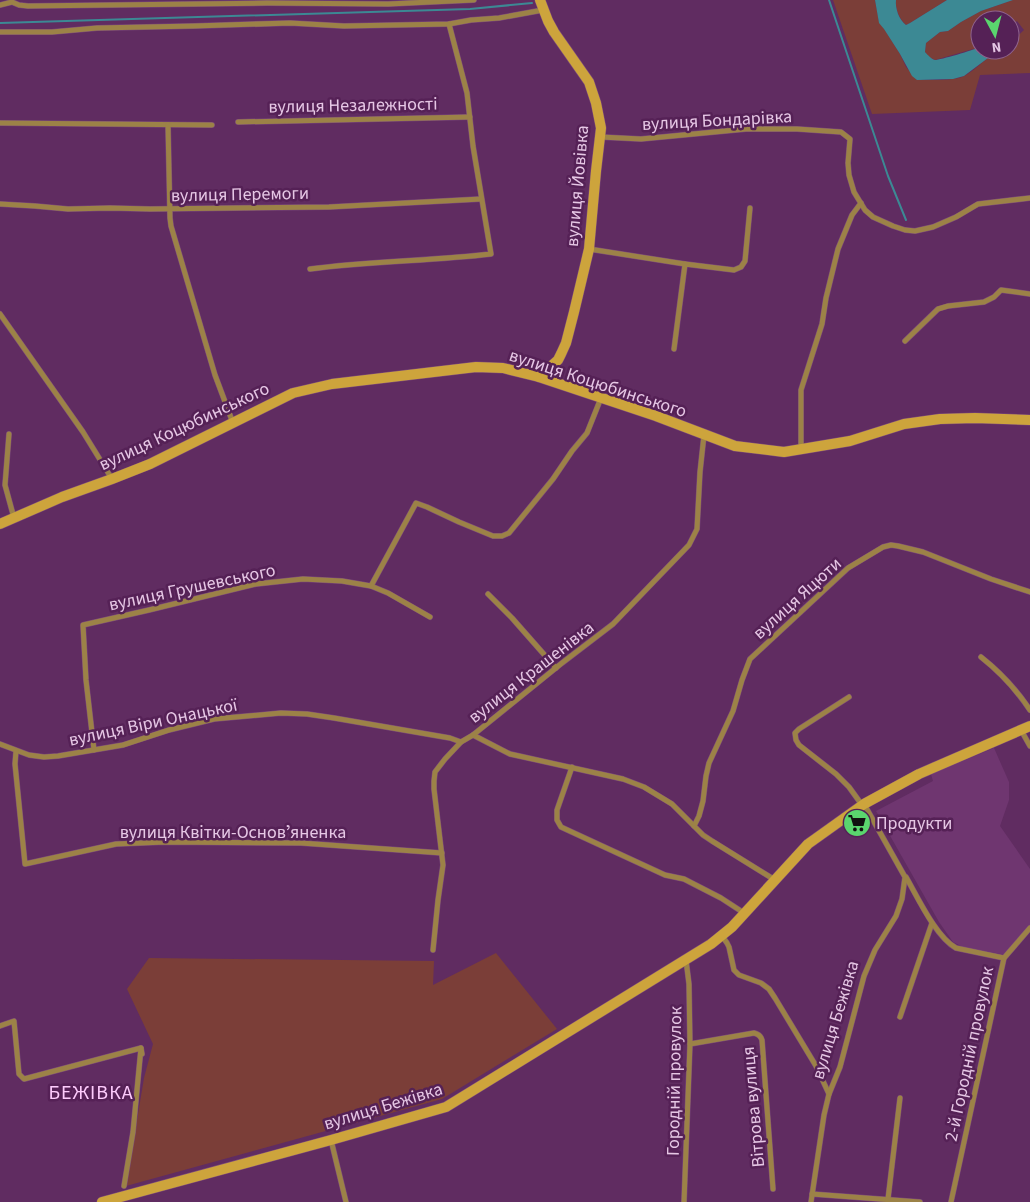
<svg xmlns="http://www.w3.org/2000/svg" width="1030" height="1202" font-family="'Source Sans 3',sans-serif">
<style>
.built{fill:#6f3670}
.green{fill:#7b3e38}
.water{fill:#3c8994}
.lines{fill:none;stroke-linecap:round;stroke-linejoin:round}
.stream{stroke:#3c8994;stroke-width:2}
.street-casing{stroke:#7b4b7b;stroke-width:6}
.secondary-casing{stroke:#7b4b7b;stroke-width:11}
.street{stroke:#9c8247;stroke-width:5}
.secondary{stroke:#cda43c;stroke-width:10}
.labels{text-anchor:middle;stroke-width:5;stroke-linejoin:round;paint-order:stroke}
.street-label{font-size:18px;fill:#e6c7e5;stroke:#552156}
.poi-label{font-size:18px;fill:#e6c7e5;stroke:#552156;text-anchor:start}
.quarter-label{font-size:20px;letter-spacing:1px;fill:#fdcbfc;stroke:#552156}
</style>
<rect width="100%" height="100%" fill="#602c61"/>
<!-- built -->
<path class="built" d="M994 748 1009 782V800L1000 826 1030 869V926L1006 955 963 947 953 942 939 922 876 811 933 781 931 774Z"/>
<!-- green -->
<g class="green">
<path d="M833 0H875L878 16V19L900 54 906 67 917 80C928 80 954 81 964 76 980 68 990 50 1010 50V43L1024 30 1017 21 1010 26V20H980V47L935 60 929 57 925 52 926 43 940 32 948 31 961 22 981 11 1013 0H1030V73L980 75 970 110 872 114Z"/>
<path d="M896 0H947L910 23 906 25C899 19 895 8 896 0Z"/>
<path d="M496 953 557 1029 442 1099 126 1186 144 1078 153 1044 127 989 149 958 434 961 433 985Z"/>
</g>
<!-- water -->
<path class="water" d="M875 0H896C895 8 899 20 906 25L910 23 947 0H1013L981 11 961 22 948 31 940 32 926 43 925 52C928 55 931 59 935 60 940 60 974 50 980 47V50H1003L992 55 964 76 953 79 917 80 912 76 900 54 884 29 879 23Z"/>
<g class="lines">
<!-- stream -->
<g class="stream">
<path d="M829 0 888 176 906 220"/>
<path d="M0 23 470 9 532 3"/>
</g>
<!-- street casing -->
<g class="street-casing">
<g id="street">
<path d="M0 5 12 2 19 5 28 6 267 3 388 4 474 0"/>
<path d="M0 32H52L97 28 194 26 290 23 344 26 449 24 471 20 499 18 543 10"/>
<path d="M238 122 470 117"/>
<path d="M0 123 212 125"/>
<path d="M168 125 170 218 171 226 215 375 233 423"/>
<path d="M601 137 641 139 746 129H797L841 132 850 139 848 163 849 175 854 192 865 210 873 217 893 226 905 230 915 231 933 227 956 217 978 204 1030 198"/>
<path d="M0 204 35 206 68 209 110 208 150 209 329 207 481 199"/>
<path d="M589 249 685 264"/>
<path d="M310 269C370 261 431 261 491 254L473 146 467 93 449 24"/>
<path d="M0 314 83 432 112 479"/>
<path d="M905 341 938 309 948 306 984 302 994 297 1001 290 1030 294"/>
<path d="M674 349 685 264 734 270 741 267 745 261 750 208"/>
<path d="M9 434 5 485 14 518"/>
<path d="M801 448V390L822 324 826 298 838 249 852 215 861 203"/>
<path d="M371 586 388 593 430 617"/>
<path d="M488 594 512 618 556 668"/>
<path d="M981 657C1000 672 1016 689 1030 710"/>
<path d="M849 697 799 729 795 733 796 740 799 745 836 774 849 787 862 805"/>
<path d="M1021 730 1030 746"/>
<path d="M473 735 510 754 623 779 644 787 672 804 703 835 712 841 775 880"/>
<path d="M0 744 29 755 44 757 58 756 123 745 169 730 214 719 281 713 307 714 334 718 450 738 461 742"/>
<path d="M94 750 86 680 83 625 149 610 256 584 303 579 342 581 371 586 416 503 427 507 459 522 493 536H502L509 533 553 479 572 451 587 433 601 398"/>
<path d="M16 751 15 764 25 864 116 844 165 842 301 843 442 853"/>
<path d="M572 767 557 810V820L561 827 665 875 684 879 721 898 744 913"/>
<path d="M694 826 699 816 703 801 706 776 709 763 733 711 742 680 750 659 848 568 883 547 891 545 898 546 923 552 991 579 1030 592"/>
<path d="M906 877C918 898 936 937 956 948L1004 958 951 1202"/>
<path d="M722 936 727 943 729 947 734 970 739 975 761 983 769 989 775 998 816 1066 829 1094"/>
<path d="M433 950 438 900 443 865 434 789V781L435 772 445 759 461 742 473 735 562 663 613 624 689 545 697 529 700 472 704 435"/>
<path d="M1004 958 1030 928"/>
<path d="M900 1017 932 923"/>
<path d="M0 1026 14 1021 19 1074 24 1079 141 1048"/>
<path d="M690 1044 754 1033C758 1034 761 1036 762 1040L773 1189"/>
<path d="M331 1140 346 1202"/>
<path d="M124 1186 133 1132 141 1048 142 1054"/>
<path d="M812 1194 920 1202"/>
<path d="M888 1199 900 1098"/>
<path d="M684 1202 690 1044 689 984 686 960"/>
<path d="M811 1202 824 1115 829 1094 840 1067 864 976 875 950 896 916 902 899 905 877 864 804"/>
</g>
</g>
<!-- secondary casing -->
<g class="secondary-casing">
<g id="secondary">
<path d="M539 377 558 360 561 354 566 343 574 312 589 249 596 171 601 128 596 103 589 82 554 32 548 21 540 0"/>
<path d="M0 524 62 497 112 479 150 464 293 393 332 384 476 367 503 368 539 377 656 416 735 446 784 452 850 441 904 424 940 419 975 418 1030 420"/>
<path d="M102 1202 331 1140 446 1107 711 944 732 927 808 844 864 804 919 774 1030 726"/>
</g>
</g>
<!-- street -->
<use href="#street" class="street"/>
<!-- secondary -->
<use href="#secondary" class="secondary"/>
</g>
<!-- icons -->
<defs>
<g id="supermarket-disc" transform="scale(1.4375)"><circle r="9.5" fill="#5ad56e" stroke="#552156"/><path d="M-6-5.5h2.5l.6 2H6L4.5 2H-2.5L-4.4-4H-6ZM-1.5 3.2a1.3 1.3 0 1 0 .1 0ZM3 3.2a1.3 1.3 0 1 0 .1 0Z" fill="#111"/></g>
</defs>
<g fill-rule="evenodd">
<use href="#supermarket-disc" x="857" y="823"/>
</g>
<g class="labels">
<!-- street labels -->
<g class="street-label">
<text transform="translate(353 105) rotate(-1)" y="6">вулиця Незалежності</text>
<text transform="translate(717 120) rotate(-3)" y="6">вулиця Бондарівка</text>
<text transform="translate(577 186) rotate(-85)" y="6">вулиця Йовівка</text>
<text transform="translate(240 194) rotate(-1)" y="6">вулиця Перемоги</text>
<text transform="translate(598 383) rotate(18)" y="6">вулиця Коцюбинського</text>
<text transform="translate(184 426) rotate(-25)" y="6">вулиця Коцюбинського</text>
<text transform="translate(192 587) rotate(-12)" y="6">вулиця Грушевського</text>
<text transform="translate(797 598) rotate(-42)" y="6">вулиця Яцюти</text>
<text transform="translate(531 672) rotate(-38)" y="6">вулиця Крашенівка</text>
<text transform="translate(153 722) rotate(-12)" y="6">вулиця Віри Онацької</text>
<text x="233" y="838">вулиця Квітки-Основʼяненка</text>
<text transform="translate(835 1020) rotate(-73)" y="6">вулиця Бежівка</text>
<text transform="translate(969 1054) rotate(-78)" y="6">2-й Городній провулок</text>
<text transform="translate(674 1081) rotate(-89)" y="6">Городній провулок</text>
<text transform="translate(383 1106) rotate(-17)" y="6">вулиця Бежівка</text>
<text transform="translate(753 1107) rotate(-95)" y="6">Вітрова вулиця</text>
</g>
<!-- poi labels -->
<g class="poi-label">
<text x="876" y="829">Продукти</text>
</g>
<!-- quarter labels -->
<g class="quarter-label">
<text x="91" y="1099">БЕЖІВКА</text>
</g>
</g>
<!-- north arrow -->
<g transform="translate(995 35) rotate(173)"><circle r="24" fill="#552156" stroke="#8f638f"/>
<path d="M0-4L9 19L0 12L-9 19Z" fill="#5ad56e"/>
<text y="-8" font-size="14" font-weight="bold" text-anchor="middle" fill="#e6c7e5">N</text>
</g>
</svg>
